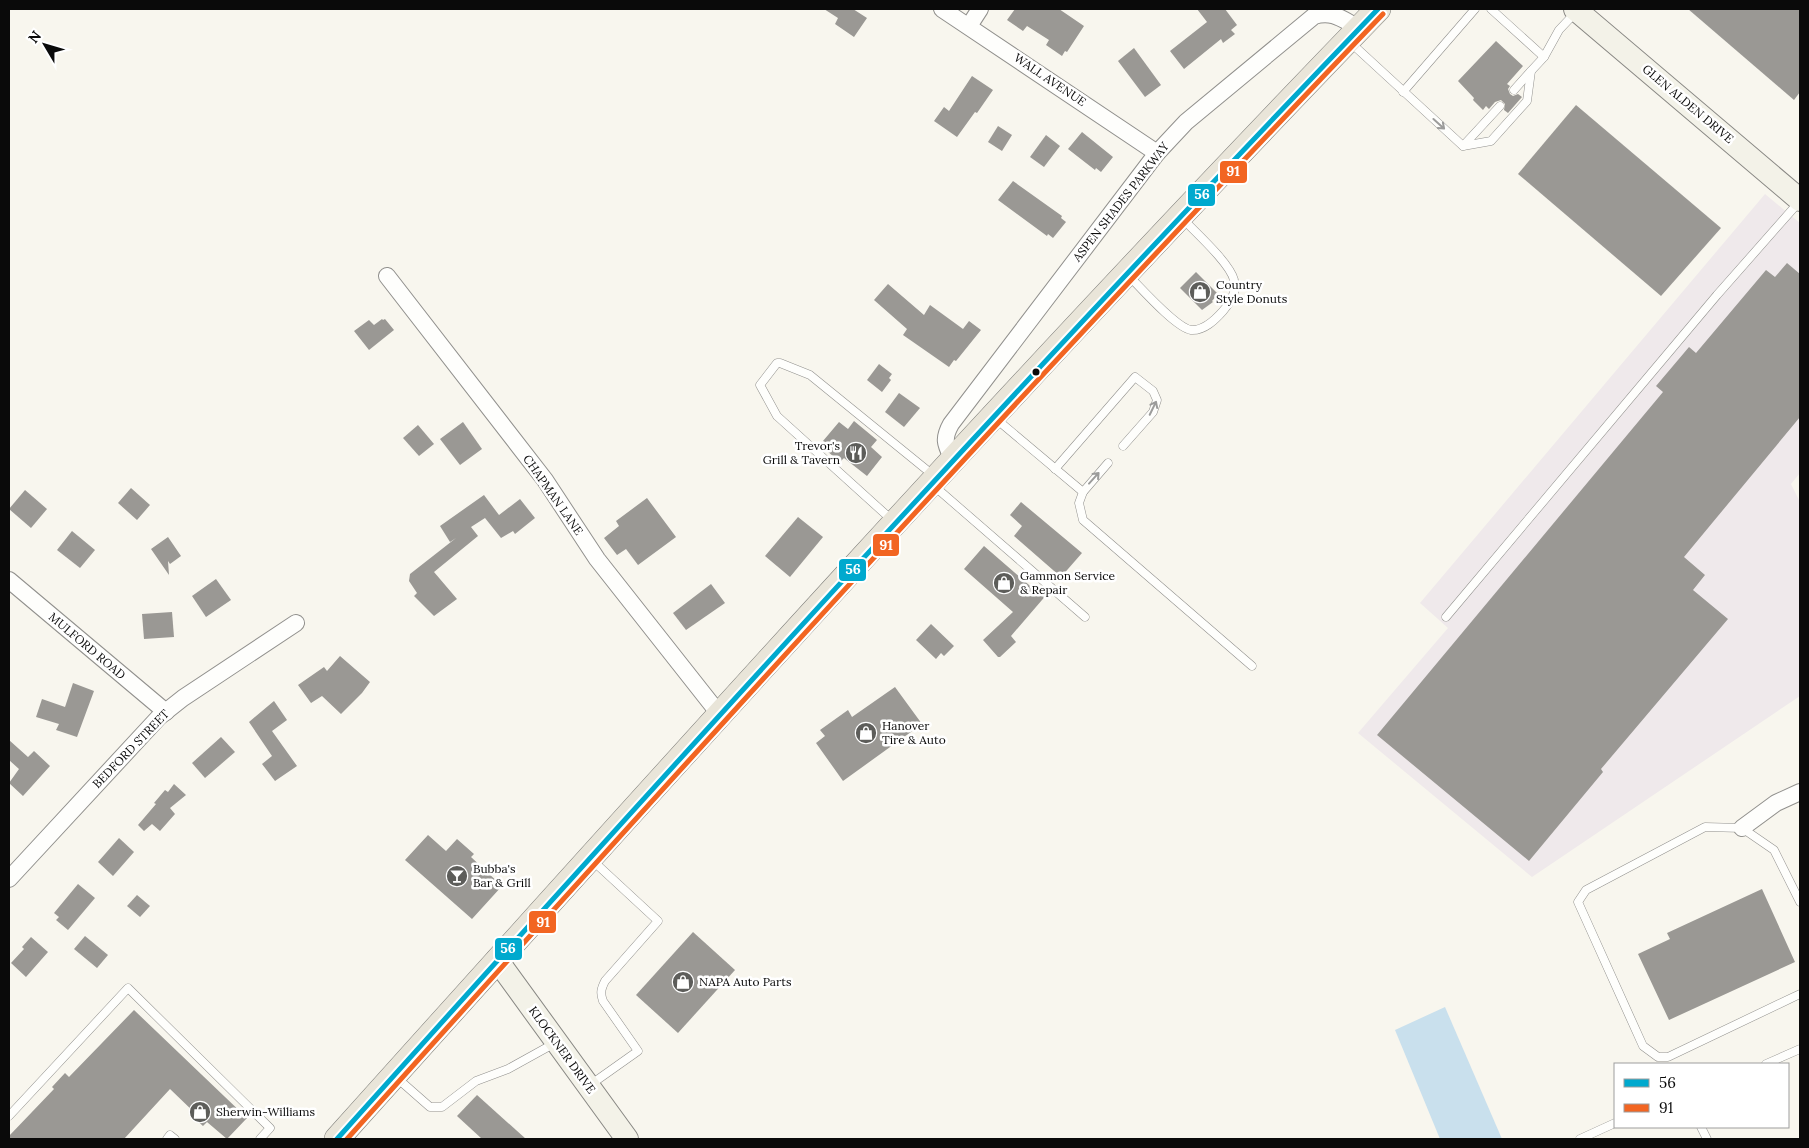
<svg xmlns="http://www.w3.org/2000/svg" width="1809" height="1148" font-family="Lora,serif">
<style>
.industrial{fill:#efe9eb}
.water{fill:#c9e0ed}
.building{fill:#9a9894}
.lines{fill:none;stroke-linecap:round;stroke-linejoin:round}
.lane-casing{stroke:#91908d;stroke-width:9}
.street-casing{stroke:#91908d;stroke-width:18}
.secondary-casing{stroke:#888783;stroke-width:24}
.primary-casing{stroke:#7e7e7a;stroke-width:26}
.lane{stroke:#fefefc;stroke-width:8}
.street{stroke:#fefefc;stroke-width:16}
.secondary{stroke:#f3f2e8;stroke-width:22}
.primary{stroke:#e9e5d9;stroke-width:25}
.bus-1-casing{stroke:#fff;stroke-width:9}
.bus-2-casing{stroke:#fff;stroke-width:9}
.bus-1{stroke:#00a9ce;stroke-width:5}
.bus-2{stroke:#f26522;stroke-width:5}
.oneway{stroke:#9c9c9b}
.bus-dot{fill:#0a0a0a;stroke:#fff;stroke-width:2}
.labels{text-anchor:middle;stroke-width:5;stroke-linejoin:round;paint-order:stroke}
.street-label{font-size:12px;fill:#0a0a0a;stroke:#fff}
.poi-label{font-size:12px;fill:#0a0a0a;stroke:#fff;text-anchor:start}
.line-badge{stroke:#fff;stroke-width:2}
.badge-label{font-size:14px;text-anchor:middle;font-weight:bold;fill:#fff}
</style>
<rect width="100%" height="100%" fill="#f8f6ee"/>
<!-- industrial -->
<path class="industrial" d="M1765 194 1800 223V473L1791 484 1800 502V696L1532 877 1358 733 1448 628 1420 603Z"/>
<!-- water -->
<path class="water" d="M1445 1007 1502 1139H1440L1395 1030Z"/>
<!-- building -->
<g class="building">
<path d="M824 9H853L867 18 854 37 835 24 838 18Z"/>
<path d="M1015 9H1059L1084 26 1067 52 1065 51 1062 56 1046 45 1049 40 1027 26 1023 31 1007 20Z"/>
<path d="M1197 9H1225L1237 25 1231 30 1235 34 1223 43 1221 39 1184 69 1170 51 1207 22Z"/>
<path d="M1688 9H1800V92L1794 100Z"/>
<path d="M1496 41 1523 66 1507 84 1510 86 1508 89 1510 94 1513 96 1518 94 1522 97 1508 113 1504 110 1505 104 1501 100 1495 102 1489 109 1486 106 1483 110 1473 100 1474 98 1458 81Z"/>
<path d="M1134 48 1161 85 1145 97 1118 61Z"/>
<path d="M972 76 993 90 977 113 975 112 957 137 934 121 944 107 949 111Z"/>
<path d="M1576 105 1721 228 1661 296 1518 174Z"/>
<path d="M998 126 1012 135 1002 151 988 142Z"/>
<path d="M1082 132 1113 157 1101 172 1096 168 1095 170 1068 149Z"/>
<path d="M1046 135 1060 146 1044 167 1030 157Z"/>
<path d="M1013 181 1062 216 1061 218 1066 222 1053 238 1048 234 1047 236 998 200Z"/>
<path d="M1787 263 1800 274V417L1684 557 1705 575 1693 590 1728 619 1601 769 1603 772 1529 861 1377 735 1663 392 1656 386 1689 347 1696 353 1766 270 1775 277Z"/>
<path d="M1196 272 1218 294 1212 301 1213 302 1202 310 1180 288Z"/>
<path d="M888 284 924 315 930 305 963 329 969 321 981 330 956 361 954 360 949 367 903 335 907 329 874 300Z"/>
<path d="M382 319 383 320 385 319 394 330 369 350 354 331 369 320 374 325Z"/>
<path d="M879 364 892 374 889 378 891 380 882 392 867 380Z"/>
<path d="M899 393 920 408 904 427 885 412Z"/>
<path d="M854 421 877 440 871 447 882 457 867 476 844 458 840 462 827 451 830 447 823 441 839 422 848 429Z"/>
<path d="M463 422 482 449 460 465 440 439Z"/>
<path d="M418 425 434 444 419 456 403 438Z"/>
<path d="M131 488 150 505 137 520 118 503Z"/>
<path d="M25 490 47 509 31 528 9 509Z"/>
<path d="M484 495 499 515 520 499 535 518 515 534 513 531 501 538 485 518 471 527 478 536 434 572 457 599 434 616 414 596 417 593 409 581 410 574 456 538 450 542 440 526Z"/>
<path d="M647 498 676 537 638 565 626 549 617 555 604 538 619 526 616 521Z"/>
<path d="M1021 502 1082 553 1061 577 1014 536 1022 526 1010 515Z"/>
<path d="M798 517 823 537 790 577 765 556Z"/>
<path d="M72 531 95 550 80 568 57 550Z"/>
<path d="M168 537 181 556 170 564 168 561 169 575 151 549Z"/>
<path d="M984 546 1036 591 1041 587 1048 593 1011 636 1016 642 1000 657H998L983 640 1013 612 964 569Z"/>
<path d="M216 579 231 600 206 617 192 596Z"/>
<path d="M711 584 725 603 686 630 673 613Z"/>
<path d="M172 612 174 637 144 639 142 614Z"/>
<path d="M931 624 954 646 944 656 941 653 936 659 916 640Z"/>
<path d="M340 656 370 682 362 693 341 714 322 696 311 703 298 685 324 667 327 671Z"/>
<path d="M73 683 94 691 77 737 56 730 59 724 36 717 42 699 65 707Z"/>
<path d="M895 687 922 724 843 781 816 743 825 736 820 730 848 710 852 717Z"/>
<path d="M274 701 287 720 272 731 297 766 275 781 262 764 272 756 249 722Z"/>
<path d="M221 737 235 752 205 778 192 763Z"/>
<path d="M9 740 28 757 34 751 50 766 23 796 9 783 19 769 9 760Z"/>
<path d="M174 784 186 795 170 808 175 814 160 831 152 824 144 831 138 825 156 804 154 803 165 790 168 792Z"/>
<path d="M428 835 446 851 457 839 474 854 471 857 502 886 472 919 405 860Z"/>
<path d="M119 838 134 852 113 876 98 862Z"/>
<path d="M78 884 95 898 68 930 56 920 59 917 54 913Z"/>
<path d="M1762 889 1795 962 1669 1020 1638 954 1670 939 1667 933Z"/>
<path d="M137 895 150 906 140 917 127 906Z"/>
<path d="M693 932 735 970 678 1033 636 995Z"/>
<path d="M85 936 108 955 97 968 74 949Z"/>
<path d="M31 937 48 952 26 977 11 963 24 949 22 947Z"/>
<path d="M134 1010 247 1118 227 1139 207 1122 203 1126 193 1117 196 1114 170 1089 124 1139H9V1136L54 1089 52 1087 65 1073 69 1077Z"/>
<path d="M477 1095 526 1139H482L457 1116Z"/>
</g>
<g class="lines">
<!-- lane casing -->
<g class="lane-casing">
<g id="lane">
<path d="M1491 9 1544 57"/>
<path d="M1351 43 1463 146 1491 141 1527 101 1531 71 1544 57 1559 30 1576 12"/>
<path d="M1514 90 1531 71"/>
<path d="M1403 92 1475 9"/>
<path d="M1463 146 1500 106"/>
<path d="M1128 275C1140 287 1176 328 1191 330 1204 331 1215 320 1223 311 1231 302 1237 291 1234 280 1230 263 1195 232 1182 218"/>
<path d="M995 418 1083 492 1108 463"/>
<path d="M1055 469 1135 377 1153 391 1157 400 1153 412 1123 446"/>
<path d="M933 485 1085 617"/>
<path d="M1083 492 1079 503 1083 520 1252 666"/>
<path d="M893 521 777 416 760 385 777 363H780L810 375 933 475"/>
<path d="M1446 617 1717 295 1799 202"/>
<path d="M1800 902 1774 850 1742 828 1705 827 1586 890 1578 902 1643 1046 1658 1057H1668L1800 994"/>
<path d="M1766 1064 1800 1049"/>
<path d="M397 1078 430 1107H442L476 1081 508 1069 555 1043"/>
<path d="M590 1085 638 1051 603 1001C600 993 601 989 605 981L658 921 592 860"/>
<path d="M9 1116 128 988 270 1128 260 1139"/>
<path d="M1701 1127 1707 1139"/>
<path d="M167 1139 170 1135 175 1139"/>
<path d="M1580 1139 1615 1123"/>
</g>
</g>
<!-- street casing -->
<g class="street-casing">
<g id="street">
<path d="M942 9 1157 153"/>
<path d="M969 26 980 9"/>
<path d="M387 276 545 480 597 559 720 715"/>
<path d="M953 460C946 445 942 440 951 424L1157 153 1186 122 1314 16C1333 10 1343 20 1359 28"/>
<path d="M9 580 166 712"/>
<path d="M1742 828 1776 803 1800 792"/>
<path d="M9 879 159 717 183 698 296 623"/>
</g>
</g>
<!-- secondary casing -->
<g class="secondary-casing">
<g id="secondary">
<path d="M1575 9 1800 200"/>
<path d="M497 960 627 1139"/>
</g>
</g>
<!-- primary casing -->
<g class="primary-casing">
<path id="primary" d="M337 1139C679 758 1022 377 1378 9"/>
</g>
<!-- lane -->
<use href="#lane" class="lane"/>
<!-- street -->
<use href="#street" class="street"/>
<!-- secondary -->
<use href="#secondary" class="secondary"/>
<!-- primary -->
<use href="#primary" class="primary"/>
<!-- bus-1 casing -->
<g class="bus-1-casing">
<path id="bus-1" d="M337 1139C679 758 1023 379 1378 9"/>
</g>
<!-- bus-2 casing -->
<g class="bus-2-casing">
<path id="bus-2" d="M347 1139C688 760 1030 382 1383 14"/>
</g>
<!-- bus-1 -->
<use href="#bus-1" class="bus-1"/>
<!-- bus-2 -->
<use href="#bus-2" class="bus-2"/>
</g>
<!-- one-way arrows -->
<defs><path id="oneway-shaft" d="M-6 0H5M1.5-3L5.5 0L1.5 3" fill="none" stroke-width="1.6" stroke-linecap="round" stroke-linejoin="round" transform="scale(1.25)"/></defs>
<g class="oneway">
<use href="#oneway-shaft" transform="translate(1439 124) rotate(42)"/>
<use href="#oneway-shaft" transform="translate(1153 408) rotate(-64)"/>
<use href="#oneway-shaft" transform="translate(1094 478) rotate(-48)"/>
</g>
<!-- icons -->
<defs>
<g id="shop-disc" transform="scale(1.125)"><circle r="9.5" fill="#5d5d5a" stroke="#fff"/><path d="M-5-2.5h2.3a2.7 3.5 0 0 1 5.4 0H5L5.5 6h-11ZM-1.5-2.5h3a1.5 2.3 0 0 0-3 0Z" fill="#fff"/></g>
<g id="restaurant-disc" transform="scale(1.125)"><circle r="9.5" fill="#5d5d5a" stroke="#fff"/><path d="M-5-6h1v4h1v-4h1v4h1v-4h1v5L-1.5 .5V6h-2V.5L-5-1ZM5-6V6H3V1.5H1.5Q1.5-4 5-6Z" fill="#fff"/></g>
<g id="bar-disc" transform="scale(1.125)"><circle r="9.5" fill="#5d5d5a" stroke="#fff"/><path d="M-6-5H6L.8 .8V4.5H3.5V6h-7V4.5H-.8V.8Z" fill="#fff"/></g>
</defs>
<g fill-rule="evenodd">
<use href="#shop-disc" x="1200" y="292"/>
<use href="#restaurant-disc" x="856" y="453"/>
<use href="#shop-disc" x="1004" y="583"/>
<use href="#shop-disc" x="866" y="733"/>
<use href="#bar-disc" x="457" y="876"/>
<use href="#shop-disc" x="683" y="982"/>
<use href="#shop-disc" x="200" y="1112"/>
</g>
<!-- markers -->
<circle class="bus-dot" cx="1036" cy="372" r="4.5"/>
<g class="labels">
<!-- street labels -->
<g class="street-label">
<text transform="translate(1050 80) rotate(34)" y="4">WALL AVENUE</text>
<text transform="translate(1688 104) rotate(40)" y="4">GLEN ALDEN DRIVE</text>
<text transform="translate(1121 202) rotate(-52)" y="4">ASPEN SHADES PARKWAY</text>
<text transform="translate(553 495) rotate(55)" y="4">CHAPMAN LANE</text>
<text transform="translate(87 646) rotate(40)" y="4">MULFORD ROAD</text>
<text transform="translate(131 749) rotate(-46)" y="4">BEDFORD STREET</text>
<text transform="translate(562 1050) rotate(54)" y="4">KLOCKNER DRIVE</text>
</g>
<!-- poi labels -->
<g class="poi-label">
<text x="1216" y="289">Country<tspan x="1216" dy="14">Style Donuts</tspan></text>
<text x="840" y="450" text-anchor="end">Trevor's<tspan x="840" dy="14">Grill &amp; Tavern</tspan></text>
<text x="1020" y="580">Gammon Service<tspan x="1020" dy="14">&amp; Repair</tspan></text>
<text x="882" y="730">Hanover<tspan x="882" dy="14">Tire &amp; Auto</tspan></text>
<text x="473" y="873">Bubba's<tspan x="473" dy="14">Bar &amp; Grill</tspan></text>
<text x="699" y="986">NAPA Auto Parts</text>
<text x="216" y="1116">Sherwin-Williams</text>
</g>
</g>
<g class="line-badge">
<rect x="1219" y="160" width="29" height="24" rx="5" fill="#f26522"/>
<rect x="1187" y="183" width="29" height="24" rx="5" fill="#00a9ce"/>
<rect x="872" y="533" width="28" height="24" rx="5" fill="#f26522"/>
<rect x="838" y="558" width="29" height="24" rx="5" fill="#00a9ce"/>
<rect x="528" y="910" width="29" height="24" rx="5" fill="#f26522"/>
<rect x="494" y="937" width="29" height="24" rx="5" fill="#00a9ce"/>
</g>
<g class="badge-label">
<text x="1233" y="176">91</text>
<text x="1202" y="199">56</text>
<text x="886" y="550">91</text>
<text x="853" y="574">56</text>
<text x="543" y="927">91</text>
<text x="508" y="953">56</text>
</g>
<!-- border -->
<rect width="1809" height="1148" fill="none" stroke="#0a0a0a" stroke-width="20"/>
<!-- legend -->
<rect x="1614" y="1063" width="175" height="65" fill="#ffffff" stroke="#9d9d9d"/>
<rect x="1624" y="1079" width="25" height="8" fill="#00a9ce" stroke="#9d9d9d"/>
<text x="1659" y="1088" font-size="15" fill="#0a0a0a">56</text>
<rect x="1624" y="1104" width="25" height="8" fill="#f26522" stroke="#9d9d9d"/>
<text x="1659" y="1113" font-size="15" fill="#0a0a0a">91</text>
<!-- north arrow -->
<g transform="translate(45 45) rotate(308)" stroke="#ffffff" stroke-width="4" paint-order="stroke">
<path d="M0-4L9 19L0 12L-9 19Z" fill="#0a0a0a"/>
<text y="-8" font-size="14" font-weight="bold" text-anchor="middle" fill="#0a0a0a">N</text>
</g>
</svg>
